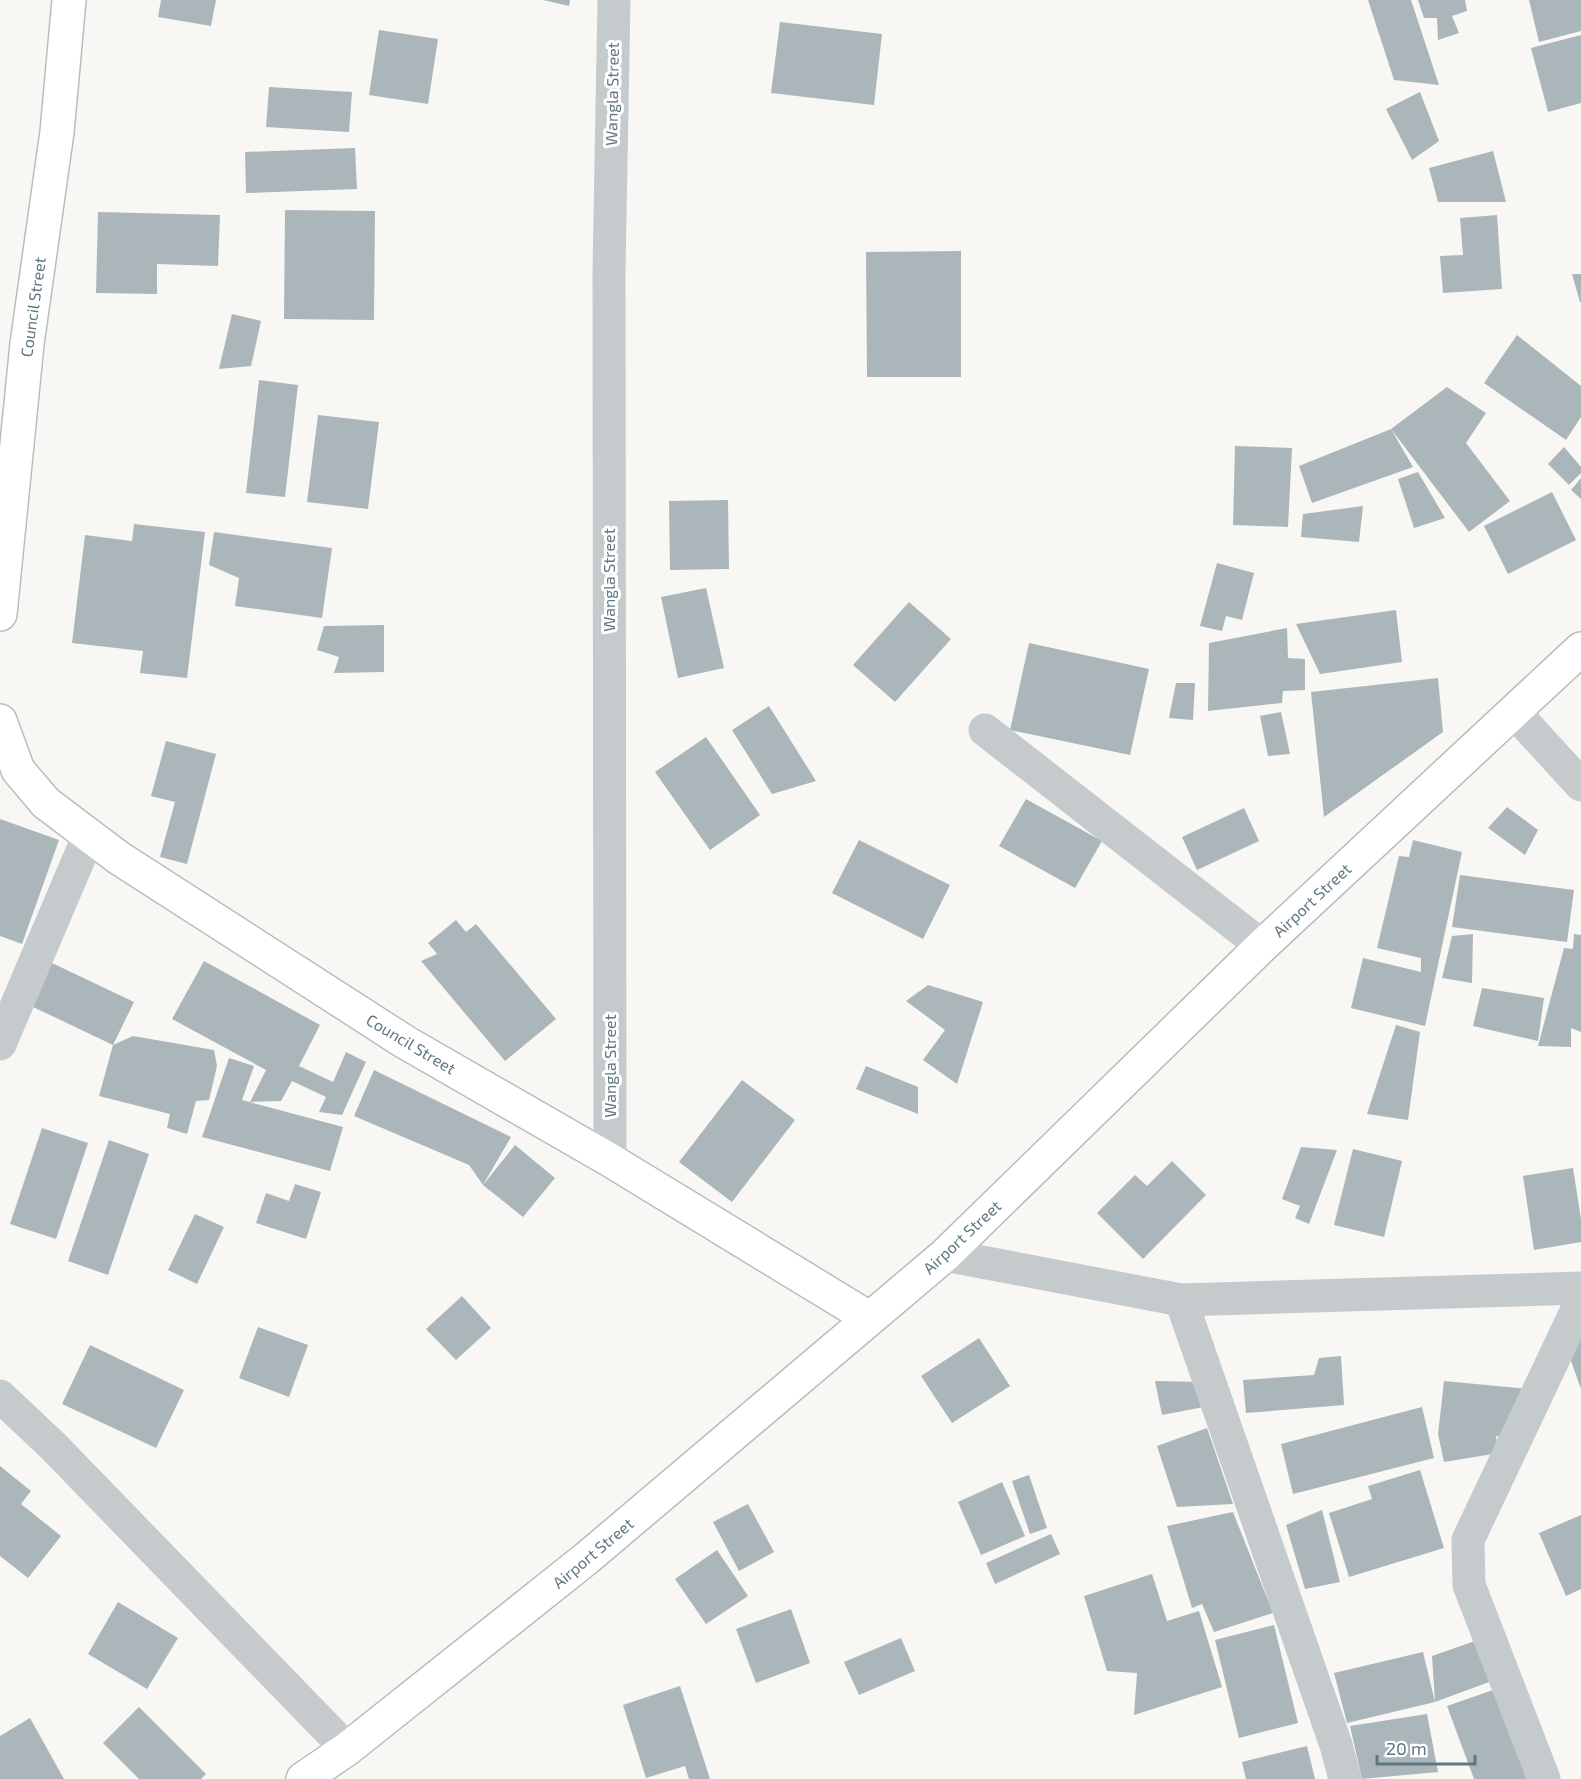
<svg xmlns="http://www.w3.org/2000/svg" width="1581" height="1779" font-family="'Exo 2',sans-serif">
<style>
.building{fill:#abb6ba}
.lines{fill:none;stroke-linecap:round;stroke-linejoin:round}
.secondary-casing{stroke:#b7bec1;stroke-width:36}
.highway-casing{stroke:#b7bcbe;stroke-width:36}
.street{stroke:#c5cacd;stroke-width:33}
.secondary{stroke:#fff;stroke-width:33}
.highway{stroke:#fff;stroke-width:33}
.labels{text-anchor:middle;stroke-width:6;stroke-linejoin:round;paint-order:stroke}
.street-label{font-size:16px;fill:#607782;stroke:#fff}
</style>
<rect width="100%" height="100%" fill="#f8f7f4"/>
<!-- building -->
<g class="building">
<path d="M161 0H216L211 26 158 17Z"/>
<path d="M543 0H570L569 6Z"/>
<path d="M1368 0H1411L1439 85 1394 80Z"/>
<path d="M1418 0H1465L1467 11 1452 16 1459 33 1438 40 1437 18H1424Z"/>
<path d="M1529 0H1581V31L1539 42Z"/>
<path d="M780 22 882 34 874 105 771 93Z"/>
<path d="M379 30 438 39 428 104 369 95Z"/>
<path d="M1581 35V103L1548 112 1531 48Z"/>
<path d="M269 87 352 92 349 132 266 127Z"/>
<path d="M1420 92 1439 141 1412 160 1386 109Z"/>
<path d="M355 148 357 189 246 193 245 152Z"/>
<path d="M1493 151 1506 202H1438L1429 168Z"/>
<path d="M285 210 375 211 374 320 284 319Z"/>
<path d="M98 212 220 215 218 266 157 264V294L96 293Z"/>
<path d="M1497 215 1502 289 1443 293 1440 256 1463 255 1460 218Z"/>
<path d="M961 251V377H867L866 252Z"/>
<path d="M1572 274H1581V302H1580Z"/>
<path d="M232 314 261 321 251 366 219 369Z"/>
<path d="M1517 335 1581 386V417L1566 440 1484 383Z"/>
<path d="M259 380 298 385 285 497 246 493Z"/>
<path d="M1447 387 1486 413 1466 443 1510 501 1469 532 1391 429Z"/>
<path d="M318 415 379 422 368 509 307 502Z"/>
<path d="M1391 429 1413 467 1312 503 1299 466Z"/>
<path d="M1235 446 1292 448 1288 527 1233 525Z"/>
<path d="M1564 447 1581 467V473L1569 485 1548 464Z"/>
<path d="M1418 472 1445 518 1414 528 1398 479Z"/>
<path d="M1581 478V499L1571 490Z"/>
<path d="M1552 492 1576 540 1508 574 1484 526Z"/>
<path d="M728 500 729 569 670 570 669 501Z"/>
<path d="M1363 506 1359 542 1301 537 1303 514Z"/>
<path d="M134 524 205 532 187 678 140 673 143 651 72 643 85 535 132 541Z"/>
<path d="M214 532 332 548 322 618 235 606 239 578 209 565Z"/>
<path d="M1217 563 1254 573 1242 620 1226 616 1222 631 1200 626Z"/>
<path d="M706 588 724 668 678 678 661 597Z"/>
<path d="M909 602 951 639 895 702 853 665Z"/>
<path d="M1396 610 1402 662 1320 674 1296 624Z"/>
<path d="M384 625V672L334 673 339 657 317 650 324 626Z"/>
<path d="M1287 628 1288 658 1305 659V690L1283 691 1282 703 1208 711 1209 643Z"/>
<path d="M1029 643 1149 669 1130 755 1010 730Z"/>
<path d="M1438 678 1443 732 1324 817 1311 692Z"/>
<path d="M1176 683H1195L1193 720 1169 718Z"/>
<path d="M769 706 816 781 772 794 732 730Z"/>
<path d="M1281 712 1290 754 1268 756 1260 716Z"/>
<path d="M706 737 760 815 710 850 655 772Z"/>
<path d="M166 741 216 754 187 864 160 857 175 802 151 796Z"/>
<path d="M1026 799 1102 841 1075 888 999 846Z"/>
<path d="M1507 807 1538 830 1525 855 1488 828Z"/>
<path d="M1244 808 1259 841 1197 870 1182 837Z"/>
<path d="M0 819 59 840 22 944 0 936Z"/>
<path d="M859 840 950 885 923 939 832 893Z"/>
<path d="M1413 840 1462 852 1425 1026 1351 1008 1363 958 1421 972V958L1377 948 1399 856 1409 857Z"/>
<path d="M1460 875 1574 890 1567 942 1452 927Z"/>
<path d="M456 920 466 932 476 924 556 1019 505 1061 421 961 437 954 428 943Z"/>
<path d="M1473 934 1472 983 1442 978 1452 936Z"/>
<path d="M1574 934 1581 935V1032L1571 1028V1047L1538 1046 1564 948 1573 949Z"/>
<path d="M204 961 320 1025 299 1066 333 1082 346 1052 366 1062 342 1115 319 1112 326 1097 292 1081 281 1101 250 1102 266 1070 172 1019Z"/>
<path d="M52 963 134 1002 113 1045 133 1036 214 1050 217 1066 209 1100 196 1101 187 1134 167 1128 170 1114 99 1096 113 1045 31 1006Z"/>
<path d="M928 985 983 1002 957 1084 923 1060 945 1030 906 1001Z"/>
<path d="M1482 988 1544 998 1538 1041 1473 1026Z"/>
<path d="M1396 1025 1420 1032 1408 1120 1367 1114Z"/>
<path d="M229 1058 254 1066 242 1100 343 1127 330 1171 202 1137Z"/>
<path d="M866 1066 918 1087V1114L856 1089Z"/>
<path d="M374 1070 511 1137 483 1185 469 1165 354 1116Z"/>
<path d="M742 1080 795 1120 732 1202 679 1162Z"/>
<path d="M42 1128 88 1143 56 1239 10 1224Z"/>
<path d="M109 1140 149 1154 108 1275 68 1261Z"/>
<path d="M515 1145 555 1178 523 1217 483 1185Z"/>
<path d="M1301 1147 1337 1150 1309 1224 1295 1218 1300 1206 1282 1199Z"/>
<path d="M1353 1149 1402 1161 1384 1237 1334 1225Z"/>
<path d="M1172 1161 1206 1195 1143 1259 1097 1213 1135 1175 1147 1186Z"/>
<path d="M1573 1168 1581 1219V1242L1534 1250 1523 1176Z"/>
<path d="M295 1184 321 1192 306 1239 256 1223 266 1193 289 1201Z"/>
<path d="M195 1214 224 1227 197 1284 168 1270Z"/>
<path d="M462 1296 491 1328 456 1360 426 1329Z"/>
<path d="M258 1327 308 1345 289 1397 239 1378Z"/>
<path d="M979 1338 1010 1386 952 1423 921 1376Z"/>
<path d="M1581 1339V1389L1565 1344Z"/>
<path d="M90 1345 184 1390 156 1448 62 1404Z"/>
<path d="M1341 1356 1344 1405 1246 1413 1243 1380 1314 1375 1319 1358Z"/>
<path d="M1155 1381 1203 1382 1209 1406 1162 1415Z"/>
<path d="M1444 1381 1529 1389 1507 1438 1496 1436 1499 1453 1444 1462 1438 1434Z"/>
<path d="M1422 1407 1434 1458 1293 1494 1281 1444Z"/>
<path d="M1207 1428 1233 1504 1177 1507 1157 1446Z"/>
<path d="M0 1466 31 1491 21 1504 61 1536 28 1578 0 1556Z"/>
<path d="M1420 1470 1444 1548 1349 1577 1329 1513 1372 1499 1368 1486Z"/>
<path d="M1029 1475 1047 1528 1030 1534 1012 1481Z"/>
<path d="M1002 1482 1025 1536 981 1555 958 1502Z"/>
<path d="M748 1504 774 1552 739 1571 713 1522Z"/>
<path d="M1322 1510 1340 1582 1305 1589 1286 1525Z"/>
<path d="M1233 1512 1273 1613 1214 1632 1202 1604 1192 1608 1167 1526Z"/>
<path d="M1581 1515V1589L1566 1596 1539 1533Z"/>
<path d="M1051 1534 1060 1554 995 1584 986 1563Z"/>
<path d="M717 1550 748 1596 706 1624 675 1579Z"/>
<path d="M1152 1574 1167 1621 1199 1611 1222 1687 1134 1715 1137 1673 1107 1671 1084 1596Z"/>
<path d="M118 1602 178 1638 147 1689 88 1654Z"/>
<path d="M791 1609 810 1663 756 1683 736 1629Z"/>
<path d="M1274 1625 1298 1723 1239 1738 1215 1640Z"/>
<path d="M901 1638 915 1671 859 1695 844 1662Z"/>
<path d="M1475 1641 1489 1682 1435 1702 1347 1723 1334 1673 1423 1652 1435 1702 1432 1656Z"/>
<path d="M680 1686 710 1779H689L685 1766 646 1778 623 1705Z"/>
<path d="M1499 1688 1531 1779H1474L1447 1706Z"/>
<path d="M139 1707 206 1774 201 1779H139L103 1743Z"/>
<path d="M1427 1714 1438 1772 1362 1779 1350 1726Z"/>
<path d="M30 1718 64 1779H0V1736Z"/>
<path d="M1307 1746 1315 1779H1246L1242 1762Z"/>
</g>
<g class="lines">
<!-- secondary casing -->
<g class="secondary-casing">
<g id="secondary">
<path d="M0 614 27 344 57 132 69 0"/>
<path d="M0 721 18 770 46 803 119 858 405 1042 610 1160 869 1318"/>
</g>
</g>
<!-- highway casing -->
<g class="highway-casing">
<path id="highway" d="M303 1779 347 1749 587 1558 945 1255 1262 946 1581 649"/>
</g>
<!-- street -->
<g class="street">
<path d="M1515 713 1581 785"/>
<path d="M985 730 1262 946"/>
<path d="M0 1044 89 835"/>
<path d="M610 1160 609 271 614 0"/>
<path d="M945 1255 1181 1300 1581 1288"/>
<path d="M1181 1300 1336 1745 1345 1779"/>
<path d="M0 1396 54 1447 347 1749"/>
<path d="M1544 1779 1469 1585 1468 1540 1581 1301"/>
</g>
<!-- secondary -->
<use href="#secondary" class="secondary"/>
<!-- highway -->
<use href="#highway" class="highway"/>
</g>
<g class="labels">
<!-- street labels -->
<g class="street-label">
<text transform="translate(612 94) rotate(-89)" y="6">Wangla Street</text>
<text transform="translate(33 307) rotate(-82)" y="6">Council Street</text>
<text transform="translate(609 580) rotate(-90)" y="6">Wangla Street</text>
<text transform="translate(1312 900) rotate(-43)" y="6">Airport Street</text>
<text transform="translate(411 1044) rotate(31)" y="6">Council Street</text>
<text transform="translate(610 1066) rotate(-90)" y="6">Wangla Street</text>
<text transform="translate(962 1237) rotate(-43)" y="6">Airport Street</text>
<text transform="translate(593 1553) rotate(-40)" y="6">Airport Street</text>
</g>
</g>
<!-- scale -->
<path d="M1377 1755v9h98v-9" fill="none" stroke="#607782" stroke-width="3"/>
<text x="1386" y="1755" font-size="18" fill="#607782" stroke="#ffffff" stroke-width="4.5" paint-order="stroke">20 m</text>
</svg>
